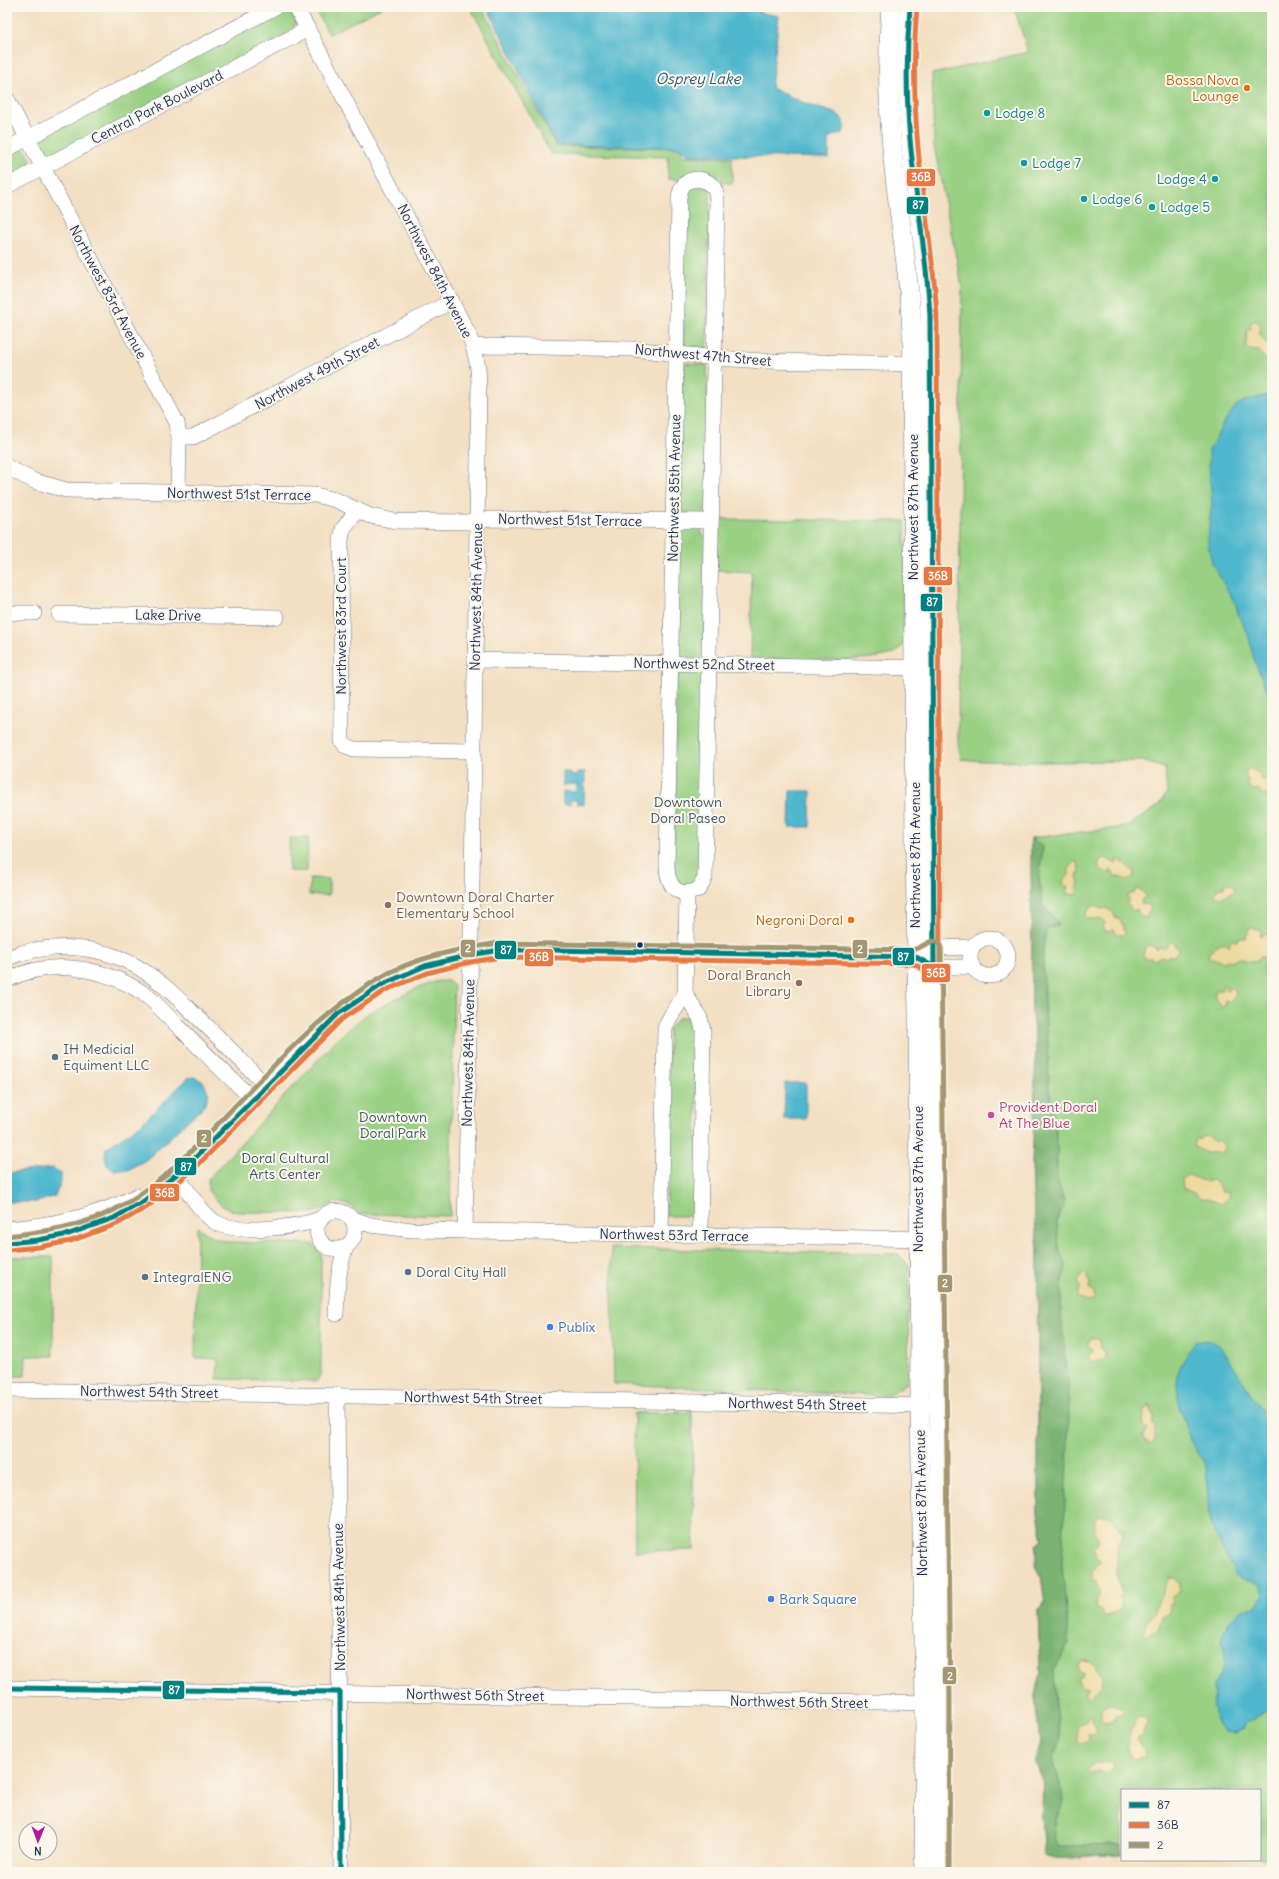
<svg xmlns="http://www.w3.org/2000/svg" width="1279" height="1879" font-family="Delius,sans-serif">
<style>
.green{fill:#99d083;stroke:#5a8070}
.forest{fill:#7ab271;stroke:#4a7068}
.sand{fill:#eeda9e;stroke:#84847e}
.water{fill:#4fb7cd;stroke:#357396}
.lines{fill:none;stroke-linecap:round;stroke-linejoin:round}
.minor-casing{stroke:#676d81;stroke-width:16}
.major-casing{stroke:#676d81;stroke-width:20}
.minor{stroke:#fff;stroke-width:15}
.major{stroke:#fff;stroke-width:19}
.bus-1-casing{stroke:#fbf7ec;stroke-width:8}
.bus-2-casing{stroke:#fbf7ec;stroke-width:8}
.bus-3-casing{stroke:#fbf7ec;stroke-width:8}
.bus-1{stroke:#008080;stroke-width:5}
.bus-2{stroke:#e87843;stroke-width:5}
.bus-3{stroke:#a39670;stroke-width:5}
.food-dot{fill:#e8710a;stroke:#fbf7ec;stroke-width:1.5}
.culture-dot{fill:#0f9aa8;stroke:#fbf7ec;stroke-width:1.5}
.education-dot{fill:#8d6e63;stroke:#fbf7ec;stroke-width:1.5}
.bus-dot{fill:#1b2f5e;stroke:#fbf7ec;stroke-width:1.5}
.service-dot{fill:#5c6f8a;stroke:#fbf7ec;stroke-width:1.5}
.hotel-dot{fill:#d1479c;stroke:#fbf7ec;stroke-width:1.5}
.shop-dot{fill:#3f7fe0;stroke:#fbf7ec;stroke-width:1.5}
.labels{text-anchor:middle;stroke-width:4;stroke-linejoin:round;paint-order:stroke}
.food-label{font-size:14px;fill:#c56008;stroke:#fbf7ec;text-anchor:end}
.street-label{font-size:14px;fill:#1b2f5e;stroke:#fbf7ec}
.culture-label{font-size:14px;fill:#0d838f;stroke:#fbf7ec;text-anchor:start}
.park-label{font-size:14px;fill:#3a5767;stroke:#fbf7ec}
.education-label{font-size:14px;fill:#785e54;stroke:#fbf7ec;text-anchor:start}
.service-label{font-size:14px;fill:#4e5e75;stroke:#fbf7ec;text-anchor:start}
.hotel-label{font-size:14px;fill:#b23c85;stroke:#fbf7ec;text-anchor:start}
.shop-label{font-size:14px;fill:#366cbe;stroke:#fbf7ec;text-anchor:start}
.water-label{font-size:15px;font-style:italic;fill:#2b587f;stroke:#fbf7ec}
.line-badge{stroke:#fbf7ec;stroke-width:1.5}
.badge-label{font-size:11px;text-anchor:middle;font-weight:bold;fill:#fff}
</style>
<rect width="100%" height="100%" fill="#fbf7ec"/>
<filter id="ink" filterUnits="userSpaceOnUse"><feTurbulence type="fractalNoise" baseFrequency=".025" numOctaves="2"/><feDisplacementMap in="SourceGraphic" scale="8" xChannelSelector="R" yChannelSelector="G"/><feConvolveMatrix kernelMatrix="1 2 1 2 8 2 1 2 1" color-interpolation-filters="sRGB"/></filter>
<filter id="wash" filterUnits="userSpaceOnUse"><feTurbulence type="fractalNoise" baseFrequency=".012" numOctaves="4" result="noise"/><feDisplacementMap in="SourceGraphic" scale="16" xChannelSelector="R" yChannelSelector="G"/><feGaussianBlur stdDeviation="0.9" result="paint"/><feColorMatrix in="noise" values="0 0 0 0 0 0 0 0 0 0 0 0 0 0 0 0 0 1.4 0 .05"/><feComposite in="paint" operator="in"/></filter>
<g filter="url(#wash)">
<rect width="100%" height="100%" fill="#f3dfc2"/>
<!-- green -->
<g class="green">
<path d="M314 7H383L329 34Z"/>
<path d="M470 7H482L556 146 681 148 682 156 732 158V183L668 179V157L551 154Z"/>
<path d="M1014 7H1272V1858L1260 1859V1790H1122V1855C1111 1855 1099 1855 1087 1856 1069 1858 1062 1861 1044 1855L1041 1816 1044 1784 1035 1761 1040 1742 1035 1696 1040 1672 1038 1609 1045 1603 1041 1576 1036 1567 1037 1545 1043 1540 1038 1512V1248L1034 1213 1032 1162 1034 1124 1036 1045 1032 1015 1031 838 1126 827 1156 808 1167 793 1165 768 1142 761 1043 762 982 761 961 759 958 743 962 287 934 146 932 74 1028 52Z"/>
<path d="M284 9 291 12 296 22 293 31 53 157 44 156 38 142 39 140 277 11Z"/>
<path d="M22 149 26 151C30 157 33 161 29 168L7 182V153Z"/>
<path d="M688 186 710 187 707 349 684 346 683 193Z"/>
<path d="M687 363 707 365 709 502 704 512 701 532 708 540 705 653 701 657 703 671V877L691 889 674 883 677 540 684 531V512L678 506 682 365Z"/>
<path d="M717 519 905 521V640C903 643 901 649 898 651 877 665 780 659 750 658L752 572 716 570Z"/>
<path d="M289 838H308L307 871H289Z"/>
<path d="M310 878 329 879V895H309Z"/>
<path d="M438 981H448L454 986 450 1216 359 1214 351 1206 336 1202 313 1213 239 1212C224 1210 217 1202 208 1190V1179L335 1041 367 1014 415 989Z"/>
<path d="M681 1017H687L696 1021 697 1216H666L669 1029 677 1019Z"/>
<path d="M197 1227 214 1238 230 1242 313 1244 321 1254V1373L317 1381 217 1379 218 1359 195 1358Z"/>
<path d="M611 1248 898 1254 909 1266 908 1382 888 1396 614 1384Z"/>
<path d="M7 1257H53V1356H26L25 1376H7Z"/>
<path d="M692 1412 694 1550 635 1551 634 1413Z"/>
</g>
<!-- forest -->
<path class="forest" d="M1031 838 1043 847 1039 877 1043 905 1059 925 1046 930 1043 951 1044 1001 1048 1043 1049 1089 1057 1138V1180L1065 1203 1057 1220 1059 1248 1066 1266 1062 1284 1061 1315 1068 1383 1069 1421 1062 1565 1069 1643 1054 1671 1056 1704 1061 1741 1053 1758 1064 1800 1056 1819 1053 1839 1058 1846 1122 1845V1855C1111 1855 1099 1855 1087 1856 1069 1858 1062 1861 1044 1855L1041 1816 1044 1784 1035 1761 1040 1742 1035 1696 1040 1672 1038 1609 1045 1603 1041 1576 1036 1567 1037 1545 1043 1540 1038 1512V1248L1034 1213 1032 1162 1034 1124 1036 1045 1032 1015Z"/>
<!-- sand -->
<g class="sand">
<path d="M1255 320 1259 323 1261 330 1259 333 1265 342 1272 348V357L1270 360H1266L1258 350 1253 351 1246 347 1247 330 1248 329H1251L1250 324Z"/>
<path d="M1251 768 1254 771 1260 773V779L1272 781V790L1270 795H1263L1258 789 1253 790 1248 787V781L1249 780 1246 778 1245 771Z"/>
<path d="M1105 858 1116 864 1119 859 1134 872 1133 877 1125 881 1123 878 1114 876 1113 871 1111 870 1109 873 1102 872 1098 866 1100 860Z"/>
<path d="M1075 861 1078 863 1080 873 1077 875 1079 883 1077 889V893L1074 895 1066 893 1068 886 1065 887 1063 881 1066 877 1069 875V869Z"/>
<path d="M1229 883 1234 886V892L1220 898 1214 895 1217 891 1216 888 1225 887 1224 884Z"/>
<path d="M1136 889 1141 890 1146 896 1142 899 1141 904 1149 905V910L1145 919 1138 913 1137 909 1133 911 1127 904 1129 898 1127 897V895L1134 893Z"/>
<path d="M1098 905 1100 909 1106 908 1114 913 1115 919H1119L1123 925 1125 933 1123 935 1117 934 1114 929 1110 931H1105L1103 926 1105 924 1103 920 1086 918 1085 915 1091 907Z"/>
<path d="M1252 928 1261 930 1260 937H1261L1262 935 1265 933C1274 938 1272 949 1272 957L1268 960 1264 959 1262 956 1254 962 1243 961 1242 958H1239L1233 961 1227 960 1224 962 1208 957 1210 951 1213 950 1214 947 1223 942 1229 947 1231 940 1237 941 1238 938H1246L1249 929Z"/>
<path d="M1171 942H1174L1176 947 1179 949 1174 956H1169L1165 958 1162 956 1154 960 1151 957 1147 959 1143 957 1145 946 1152 945 1156 950 1159 947C1168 950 1167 945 1171 942Z"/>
<path d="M1225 985 1226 991 1229 990V987C1234 988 1235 990 1236 995L1231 1001 1225 1000 1224 1007 1222 1008 1214 995 1217 990H1222V986Z"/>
<path d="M1207 1136 1214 1142 1219 1140 1224 1146 1223 1153H1205L1194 1146 1196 1138 1201 1139 1202 1137Z"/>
<path d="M1189 1175 1205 1182 1212 1180 1218 1185 1221 1192 1228 1193V1198L1221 1204 1208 1198 1201 1199 1196 1194 1183 1188 1182 1179Z"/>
<path d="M1086 1273 1090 1283 1089 1289 1094 1293V1300L1087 1302 1077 1298 1080 1287 1078 1281 1082 1275Z"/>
<path d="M1095 1337 1099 1341 1100 1348 1104 1350 1106 1356 1104 1361 1098 1360 1095 1363C1091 1362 1088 1357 1089 1353L1092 1352 1093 1349 1087 1345 1091 1338Z"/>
<path d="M1149 1404 1154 1418 1152 1424 1155 1425V1441L1150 1444 1146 1441 1143 1436 1147 1429 1143 1427 1144 1413Z"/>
<path d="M1097 1516C1115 1514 1114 1522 1123 1533L1122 1539 1116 1549C1119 1558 1116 1563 1116 1571 1116 1580 1124 1588 1122 1596H1119C1125 1609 1117 1611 1108 1616L1109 1617 1103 1615 1101 1610 1096 1608 1095 1603 1100 1594 1096 1582 1092 1580C1091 1572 1094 1565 1101 1561L1096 1556 1094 1549 1099 1541C1096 1532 1090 1525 1097 1516Z"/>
<path d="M1170 1578H1175L1180 1584 1179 1591 1172 1596V1603L1169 1604V1613L1161 1617C1161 1627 1156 1633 1147 1637L1144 1636 1146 1622C1157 1617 1162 1588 1170 1578Z"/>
<path d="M1083 1661 1090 1662 1096 1666V1670L1102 1676V1685L1089 1697 1086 1695V1691L1089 1687H1081L1078 1681 1079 1678 1083 1676V1673H1079V1664Z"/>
<path d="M1111 1704 1121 1707 1124 1711 1120 1716 1116 1715 1113 1721 1106 1723 1102 1719V1709L1104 1706Z"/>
<path d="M1089 1715 1092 1716 1093 1723 1097 1725V1732L1094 1735 1088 1733 1089 1740 1081 1743 1078 1742 1077 1727 1086 1721Z"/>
<path d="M1142 1716 1146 1720 1143 1736 1138 1738C1139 1745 1146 1749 1145 1757L1140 1756 1134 1758 1131 1756 1127 1745 1130 1743 1128 1741 1137 1717Z"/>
<path d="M1106 1761 1114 1763 1112 1772 1103 1774 1101 1771 1088 1773 1087 1770 1094 1764Z"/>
</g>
<!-- water -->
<g class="water">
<path d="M487 7H759L758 12 779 16 771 88 809 105 835 113 841 117 845 125 843 133 829 137V158L687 155 680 147 556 145Z"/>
<path d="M1272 394V704L1254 659 1248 634 1239 617 1236 605 1212 563 1208 543 1209 524 1212 504 1209 464V451L1224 422 1236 406 1244 401Z"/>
<path d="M563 772H571V776H577V772H585L584 805 577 804V800H570V804H563V791L577 792V784L563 785Z"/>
<path d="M790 791H811L810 827H789Z"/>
<path d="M194 1077 203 1081 209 1094 204 1106 147 1159 128 1170H113L107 1165 105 1157 106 1148 140 1125 188 1078Z"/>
<path d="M785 1083H806V1119H784Z"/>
<path d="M53 1168 61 1174V1182L55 1196 37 1202H7V1173Z"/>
<path d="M1207 1339 1220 1346 1254 1399 1272 1424V1708L1246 1723 1244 1728 1234 1733 1225 1732 1218 1723 1214 1709 1213 1685 1220 1675 1226 1663 1224 1649 1221 1641 1224 1630 1232 1618 1242 1610 1255 1607 1264 1594 1260 1585 1236 1576 1214 1532 1209 1515 1206 1466 1190 1440 1185 1422 1179 1407 1177 1383 1179 1368 1196 1341Z"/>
</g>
</g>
<g filter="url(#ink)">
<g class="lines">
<!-- minor casing -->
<g class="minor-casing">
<g id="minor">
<path d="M296 7 468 333C475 349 479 366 479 384L472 885 465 1231"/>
<path d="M7 99 177 423 179 437 178 492"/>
<path d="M7 149 275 7"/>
<path d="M698 179C711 181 716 187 717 200L705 878 699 889C678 899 668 887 667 867L679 199C680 186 685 180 698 179Z"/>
<path d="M7 186 308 29"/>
<path d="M474 347 491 346 633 349 716 358 764 361 923 364"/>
<path d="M179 437H193L205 431 452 301"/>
<path d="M7 467 34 481 66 490 315 495 336 500 370 516 395 521 467 522 491 519 711 521"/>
<path d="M357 510 343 529 341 540 342 741 346 746 354 749 474 751"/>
<path d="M7 613H34"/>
<path d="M59 614 277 617"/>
<path d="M475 660 924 668"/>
<circle cx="989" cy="957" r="19"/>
<path d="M924 953 934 948 972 947"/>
<path d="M7 958C46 942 96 944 134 965 156 977 175 995 193 1013 218 1036 242 1061 266 1086"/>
<path d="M7 980C51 958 103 967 143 993 156 1002 167 1016 179 1027 203 1051 227 1076 253 1099"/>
<path d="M685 993 700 1018 703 1030 700 1235"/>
<path d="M176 1175C187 1189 200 1212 215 1222 236 1235 298 1227 320 1219"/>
<circle cx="336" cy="1230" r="19"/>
<path d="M353 1219 371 1225 412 1230 929 1239"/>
<path d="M7 1229C53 1225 95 1217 137 1196"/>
<path d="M661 1234 665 1029C668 1016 679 1006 685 993L687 893"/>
<path d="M7 1243 38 1240 69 1234 114 1218 144 1201 189 1164 338 1014 383 984 425 966 470 955 500 950H551L916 957 934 967H972"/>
<path d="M336 1314C337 1291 338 1268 346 1247"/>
<path d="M7 1390 930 1406"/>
<path d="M337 1395 341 1872"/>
<path d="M7 1688 936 1703"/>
</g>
</g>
<!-- major casing -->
<g class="major-casing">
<g id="major">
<path d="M891 7C887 58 888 109 893 159 899 218 910 276 912 335L915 849 918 1014 920 1406 925 1704 924 1872"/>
<path d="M910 7C905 61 907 115 913 168 919 218 928 267 930 316L935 1127 943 1703 942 1872"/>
</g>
</g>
<!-- minor -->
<use href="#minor" class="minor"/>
<!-- major -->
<use href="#major" class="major"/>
<!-- bus-1 casing -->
<g class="bus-1-casing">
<g id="bus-1">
<path d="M7 1243 38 1240 69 1234 114 1218 144 1201 189 1164 338 1014 383 984 425 966 470 955 500 950H551L916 957 934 967 930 316C927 260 917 205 911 150 906 102 906 55 910 7"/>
<path d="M7 1688 340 1692"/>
<path d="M340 1692 341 1872"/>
</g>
</g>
<!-- bus-2 casing -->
<g class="bus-2-casing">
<path id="bus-2" d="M8 1250 39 1247 71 1241 117 1224 147 1207 194 1169 342 1019 386 990 427 973 471 962 501 957 914 964C922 968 932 978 940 971L937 316C934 259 923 204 918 147 914 100 913 54 917 8"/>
</g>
<!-- bus-3 casing -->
<g class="bus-3-casing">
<path id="bus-3" d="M7 1236C43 1232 80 1227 112 1211 151 1192 183 1160 213 1129 265 1076 314 1017 378 979 414 957 459 949 499 943L914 950 932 941 938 942 941 948 950 1703 949 1872"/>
</g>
<!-- bus-1 -->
<use href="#bus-1" class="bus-1"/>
<!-- bus-2 -->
<use href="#bus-2" class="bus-2"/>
<!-- bus-3 -->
<use href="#bus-3" class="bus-3"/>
</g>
</g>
<!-- markers -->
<g class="food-dot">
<circle cx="1247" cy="88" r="4"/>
<circle cx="851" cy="920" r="4"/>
</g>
<g class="culture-dot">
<circle cx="987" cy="113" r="4"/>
<circle cx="1024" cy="163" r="4"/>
<circle cx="1215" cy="179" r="4"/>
<circle cx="1084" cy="199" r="4"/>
<circle cx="1152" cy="207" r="4"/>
</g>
<g class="education-dot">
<circle cx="388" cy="905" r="4"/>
<circle cx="799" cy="983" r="4"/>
</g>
<circle class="bus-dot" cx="640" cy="945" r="3.5"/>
<g class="service-dot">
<circle cx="55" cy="1057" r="4"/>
<circle cx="408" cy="1272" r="4"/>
<circle cx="145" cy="1277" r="4"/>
</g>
<circle class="hotel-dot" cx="991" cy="1115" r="4"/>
<g class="shop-dot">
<circle cx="550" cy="1327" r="4"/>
<circle cx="771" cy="1599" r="4"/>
</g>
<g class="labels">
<!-- food labels -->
<g class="food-label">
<text x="1239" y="85">Bossa Nova<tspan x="1239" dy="16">Lounge</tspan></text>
<text x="843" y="925">Negroni Doral</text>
</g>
<!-- street labels -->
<g class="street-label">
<text transform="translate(157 107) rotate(-27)" y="5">Central Park Boulevard</text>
<text transform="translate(435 271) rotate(63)" y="5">Northwest 84th Avenue</text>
<text transform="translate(108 292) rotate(62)" y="5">Northwest 83rd Avenue</text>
<text transform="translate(703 355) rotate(5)" y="5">Northwest 47th Street</text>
<text transform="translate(317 373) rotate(-28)" y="5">Northwest 49th Street</text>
<text transform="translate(674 488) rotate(-89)" y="5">Northwest 85th Avenue</text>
<text transform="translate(239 494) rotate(1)" y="5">Northwest 51st Terrace</text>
<text transform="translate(913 507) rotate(-90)" y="5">Northwest 87th Avenue</text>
<text transform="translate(570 520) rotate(1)" y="5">Northwest 51st Terrace</text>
<text transform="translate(476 597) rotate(-89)" y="5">Northwest 84th Avenue</text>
<text transform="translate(168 615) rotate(1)" y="5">Lake Drive</text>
<text transform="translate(341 626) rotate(-90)" y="5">Northwest 83rd Court</text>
<text transform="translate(704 664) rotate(1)" y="5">Northwest 52nd Street</text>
<text transform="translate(915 855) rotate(-90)" y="5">Northwest 87th Avenue</text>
<text transform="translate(468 1053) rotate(-89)" y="5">Northwest 84th Avenue</text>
<text transform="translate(918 1179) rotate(-90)" y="5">Northwest 87th Avenue</text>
<text transform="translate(674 1235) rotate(1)" y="5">Northwest 53rd Terrace</text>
<text transform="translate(149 1392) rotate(1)" y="5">Northwest 54th Street</text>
<text transform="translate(473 1398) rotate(1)" y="5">Northwest 54th Street</text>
<text transform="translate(797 1404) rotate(1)" y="5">Northwest 54th Street</text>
<text transform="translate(921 1503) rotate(-91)" y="5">Northwest 87th Avenue</text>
<text transform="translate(339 1597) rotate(-91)" y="5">Northwest 84th Avenue</text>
<text transform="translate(475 1695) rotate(1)" y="5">Northwest 56th Street</text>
<text transform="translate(799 1702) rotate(1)" y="5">Northwest 56th Street</text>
</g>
<!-- culture labels -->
<g class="culture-label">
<text x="995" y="118">Lodge 8</text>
<text x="1032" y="168">Lodge 7</text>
<text x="1207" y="184" text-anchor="end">Lodge 4</text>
<text x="1092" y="204">Lodge 6</text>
<text x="1160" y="212">Lodge 5</text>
</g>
<!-- park labels -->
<g class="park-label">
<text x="688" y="807">Downtown<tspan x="688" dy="16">Doral Paseo</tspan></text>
<text x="393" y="1122">Downtown<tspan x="393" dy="16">Doral Park</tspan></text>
<text x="285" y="1163">Doral Cultural<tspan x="285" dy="16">Arts Center</tspan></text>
</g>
<!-- education labels -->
<g class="education-label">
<text x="396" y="902">Downtown Doral Charter<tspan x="396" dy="16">Elementary School</tspan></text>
<text x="791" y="980" text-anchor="end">Doral Branch<tspan x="791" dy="16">Library</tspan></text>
</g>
<!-- service labels -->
<g class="service-label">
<text x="63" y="1054">IH Medicial<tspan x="63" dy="16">Equiment LLC</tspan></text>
<text x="416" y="1277">Doral City Hall</text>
<text x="153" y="1282">IntegralENG</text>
</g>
<!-- hotel labels -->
<g class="hotel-label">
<text x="999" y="1112">Provident Doral<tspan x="999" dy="16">At The Blue</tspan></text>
</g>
<!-- shop labels -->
<g class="shop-label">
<text x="558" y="1332">Publix</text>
<text x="779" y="1604">Bark Square</text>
</g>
<!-- water labels -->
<g class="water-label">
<text x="698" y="84">Osprey Lake</text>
</g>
</g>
<g class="line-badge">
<rect x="906" y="168" width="30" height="19" rx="4" fill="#e87843"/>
<rect x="906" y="196" width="23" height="19" rx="4" fill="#008080"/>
<rect x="923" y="566" width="30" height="20" rx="4" fill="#e87843"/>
<rect x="920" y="593" width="23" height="19" rx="4" fill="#008080"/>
<rect x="460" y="939" width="16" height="19" rx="4" fill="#a39670"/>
<rect x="852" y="939" width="16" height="20" rx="4" fill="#a39670"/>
<rect x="494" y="940" width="23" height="20" rx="4" fill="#008080"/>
<rect x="892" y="947" width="23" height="19" rx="4" fill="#008080"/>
<rect x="524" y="948" width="30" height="19" rx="4" fill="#e87843"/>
<rect x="921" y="963" width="30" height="20" rx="4" fill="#e87843"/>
<rect x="196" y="1129" width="16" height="19" rx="4" fill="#a39670"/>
<rect x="174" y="1157" width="23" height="19" rx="4" fill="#008080"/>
<rect x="149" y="1183" width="31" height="19" rx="4" fill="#e87843"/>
<rect x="937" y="1274" width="16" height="19" rx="4" fill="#a39670"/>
<rect x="942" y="1666" width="15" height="19" rx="4" fill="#a39670"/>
<rect x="162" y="1680" width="23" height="20" rx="4" fill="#008080"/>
</g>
<g class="badge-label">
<text x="921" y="181">36B</text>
<text x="918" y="209">87</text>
<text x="938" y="580">36B</text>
<text x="932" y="606">87</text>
<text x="468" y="952">2</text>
<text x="860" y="953">2</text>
<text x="506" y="954">87</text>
<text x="903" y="961">87</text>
<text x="539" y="961">36B</text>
<text x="936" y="977">36B</text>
<text x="204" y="1142">2</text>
<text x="186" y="1171">87</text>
<text x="165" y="1197">36B</text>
<text x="945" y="1287">2</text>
<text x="950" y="1680">2</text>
<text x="174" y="1694">87</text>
</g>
<!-- margin -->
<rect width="1279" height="1879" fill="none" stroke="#fbf7ec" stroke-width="24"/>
<!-- legend -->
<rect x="1121" y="1789" width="140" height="72" fill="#fbf7ec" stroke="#a1a7b3"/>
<rect x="1129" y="1802" width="20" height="6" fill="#008080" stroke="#a1a7b3"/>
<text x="1157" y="1809" font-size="12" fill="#1b2f5e">87</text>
<rect x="1129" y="1822" width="20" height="6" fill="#e87843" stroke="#a1a7b3"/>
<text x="1157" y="1829" font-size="12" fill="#1b2f5e">36B</text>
<rect x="1129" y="1842" width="20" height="6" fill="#a39670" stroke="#a1a7b3"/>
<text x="1157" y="1849" font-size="12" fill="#1b2f5e">2</text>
<!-- north arrow -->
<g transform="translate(38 1841) rotate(181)"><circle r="19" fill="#fbf7ec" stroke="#a1a7b3"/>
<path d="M0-3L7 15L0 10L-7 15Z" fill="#b5179e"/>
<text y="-6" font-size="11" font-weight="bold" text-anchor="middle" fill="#1b2f5e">N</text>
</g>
</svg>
